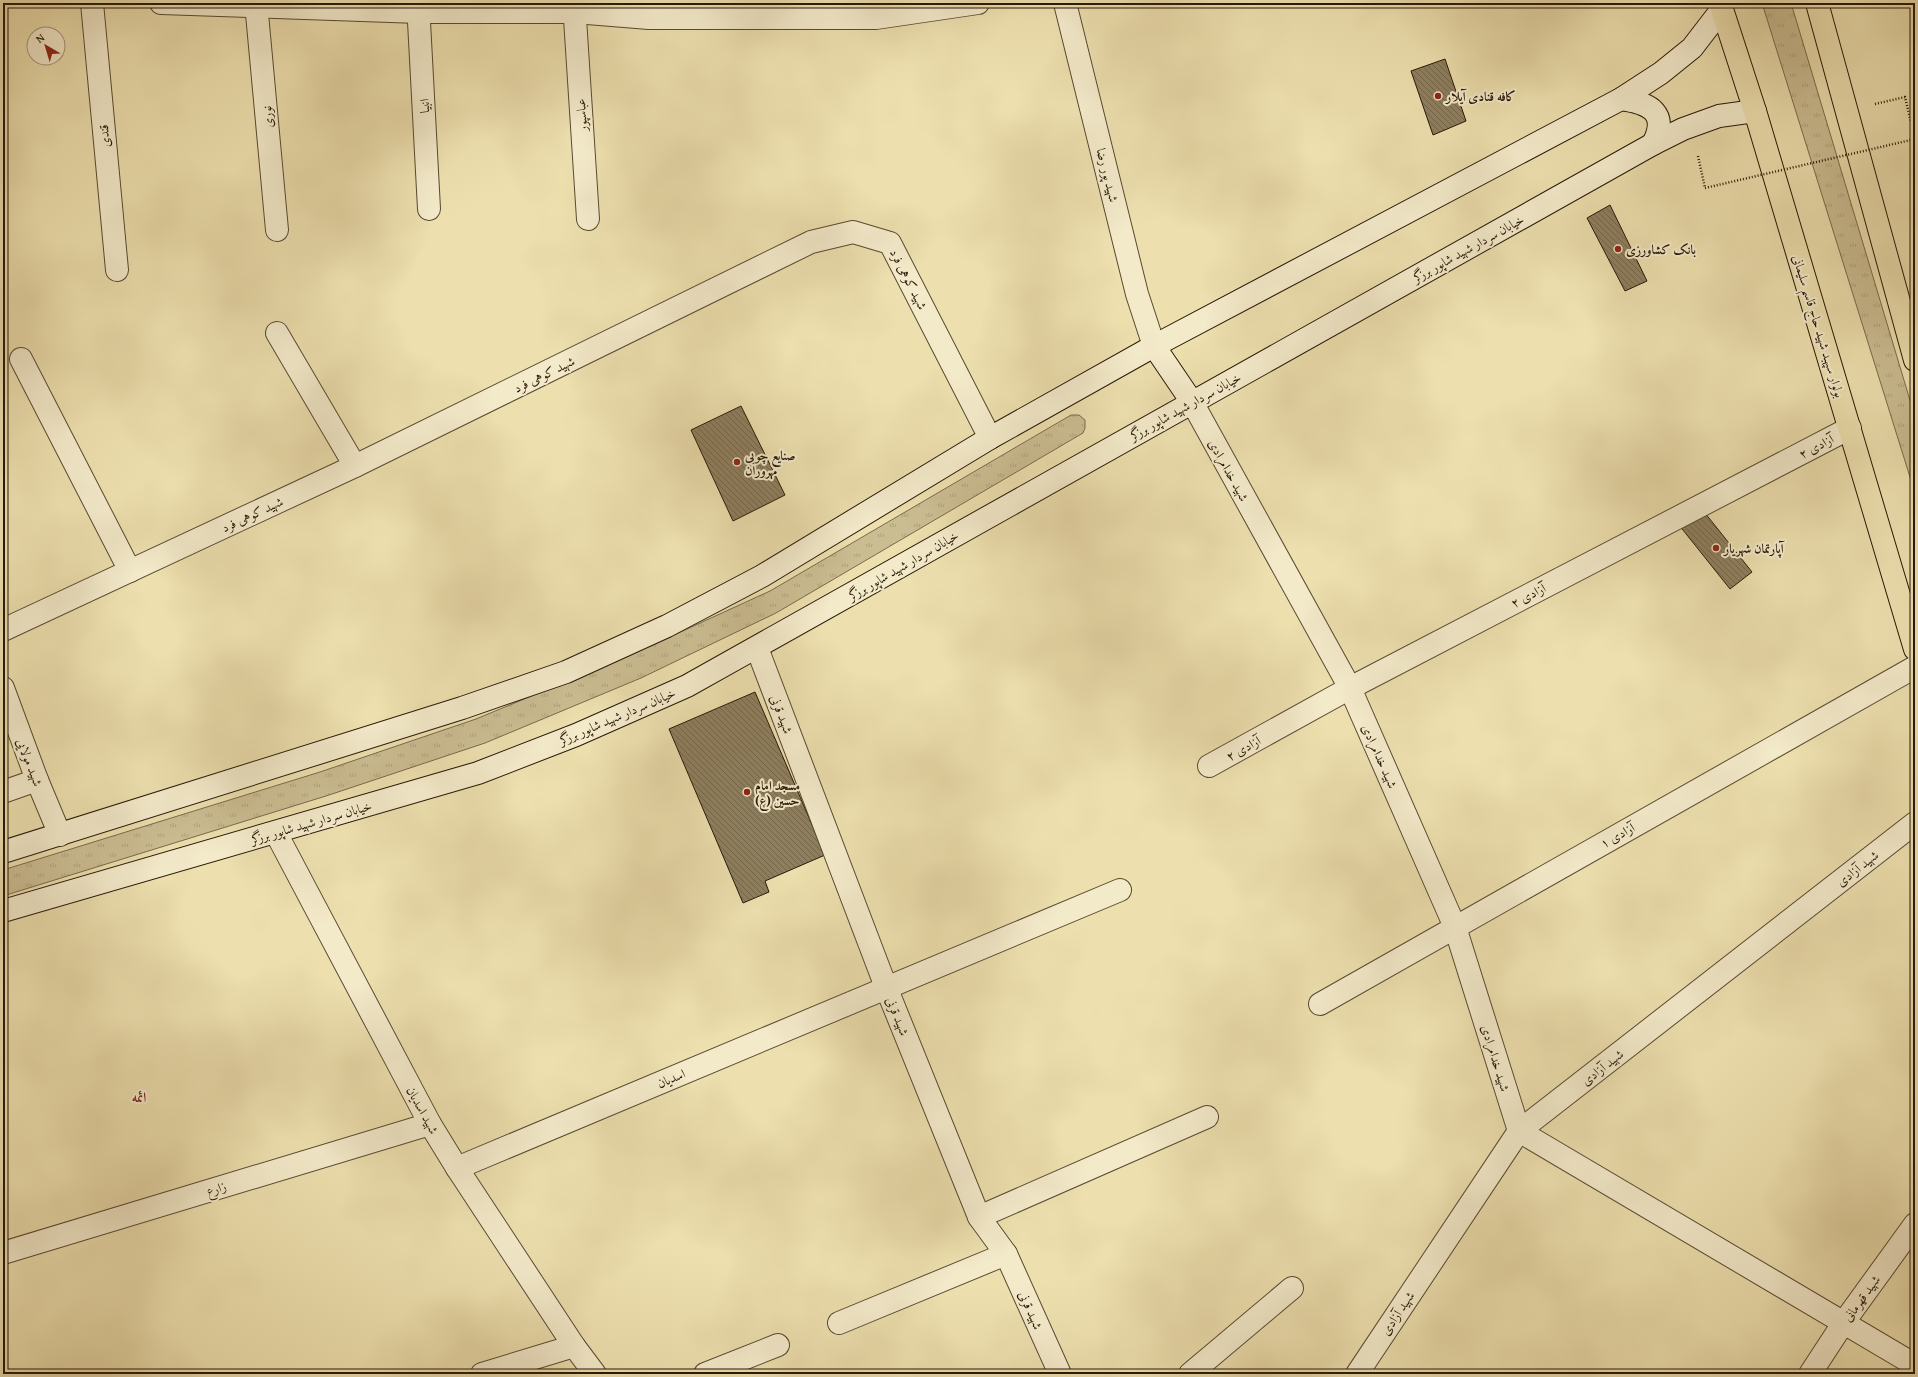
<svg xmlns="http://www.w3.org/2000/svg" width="1918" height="1377" font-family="'Gentium Book Plus',Amiri,serif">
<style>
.grass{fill:url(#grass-tufts);stroke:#796a4c}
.building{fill:url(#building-back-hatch);stroke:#271807}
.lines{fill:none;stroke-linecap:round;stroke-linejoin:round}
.minor-casing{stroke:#584a31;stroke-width:24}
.secondary-casing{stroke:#271807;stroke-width:24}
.primary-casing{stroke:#271807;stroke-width:24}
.path{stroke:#271807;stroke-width:2.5;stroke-dasharray:1 2;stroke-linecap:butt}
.minor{stroke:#f3eaca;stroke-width:22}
.secondary{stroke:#f3eaca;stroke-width:22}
.primary{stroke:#eddfae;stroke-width:22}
.path-bridge{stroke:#271807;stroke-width:2.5;stroke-dasharray:1 2;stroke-linecap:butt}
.poi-dot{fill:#8f2418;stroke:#f3eaca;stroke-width:1.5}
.labels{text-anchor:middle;stroke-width:4;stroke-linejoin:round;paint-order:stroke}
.poi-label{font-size:13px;font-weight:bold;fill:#271807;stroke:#f3eaca;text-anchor:start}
.street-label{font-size:13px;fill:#271807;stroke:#f3eaca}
.neighbourhood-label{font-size:14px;font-weight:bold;fill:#7a1f14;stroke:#f3eaca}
</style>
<defs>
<pattern id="grass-tufts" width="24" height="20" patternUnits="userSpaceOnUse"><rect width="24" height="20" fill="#cbbd92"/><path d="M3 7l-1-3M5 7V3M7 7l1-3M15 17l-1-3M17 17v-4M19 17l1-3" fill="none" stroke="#aea27c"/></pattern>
<pattern id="building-back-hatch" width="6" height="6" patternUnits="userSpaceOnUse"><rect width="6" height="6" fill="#8e7f5e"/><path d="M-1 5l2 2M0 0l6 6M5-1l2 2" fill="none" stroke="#74674c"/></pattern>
</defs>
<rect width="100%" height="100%" fill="#eddfae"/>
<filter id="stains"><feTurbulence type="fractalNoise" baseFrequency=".005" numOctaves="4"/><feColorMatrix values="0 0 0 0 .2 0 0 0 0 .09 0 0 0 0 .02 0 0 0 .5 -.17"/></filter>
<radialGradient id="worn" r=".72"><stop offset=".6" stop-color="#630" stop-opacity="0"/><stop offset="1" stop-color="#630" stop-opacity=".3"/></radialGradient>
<!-- grass -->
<g class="grass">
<path d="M1762 3H1791L1915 417V493Z"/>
<path d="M1071 415H1079L1085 420V428L1083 433 776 613 641 678 485 743 326 796 3 896V870L320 772 476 719 628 656 770 591Z"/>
</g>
<!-- building -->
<g class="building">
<path d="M1445 59 1466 121 1433 135 1411 71Z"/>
<path d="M1610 205 1647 281 1625 291 1587 218Z"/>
<path d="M741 406 785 495 733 521 691 430Z"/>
<path d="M1705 513 1752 572 1730 589 1679 525Z"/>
<path d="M755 692 825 855 765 881 769 892 743 903 669 729Z"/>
</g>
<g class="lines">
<!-- minor casing -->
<g class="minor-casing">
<g id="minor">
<path d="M92 3 117 270"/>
<path d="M161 3 419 12H575L649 18H876L978 3"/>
<path d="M256 3 277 230"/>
<path d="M418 3 429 209"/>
<path d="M574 3 588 219"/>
<path d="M1065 3 1137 294 1154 346"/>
<path d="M277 333 355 466"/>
<path d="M21 359 130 571"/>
<path d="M1192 402 1350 688 1455 927 1519 1131 1915 1365"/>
<path d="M3 630 355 466 811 242 853 232 890 243 990 438"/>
<path d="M757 648 886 987 979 1217 1006 1254 1060 1374"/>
<path d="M3 688 37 780 60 835"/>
<path d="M1209 766 1350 688 1850 428"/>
<path d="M3 792 37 780"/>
<path d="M276 833 430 1124 457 1168 574 1346 595 1374"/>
<path d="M1320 1004 1915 667"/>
<path d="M457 1168 1120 890"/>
<path d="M979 1217 1207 1117"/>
<path d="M3 1253 430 1124"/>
<path d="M839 1323 1006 1254"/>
<path d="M482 1374 574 1346"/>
<path d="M705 1374 778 1345"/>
<path d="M1190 1374 1292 1288"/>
<path d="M1357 1374 1519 1131 1915 823"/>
<path d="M1810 1374 1844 1322 1915 1224"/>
</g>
</g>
<!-- secondary casing -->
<g class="secondary-casing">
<g id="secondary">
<path d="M1621 99C1650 103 1669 113 1653 144"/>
<path d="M1154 346 1192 402"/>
<path d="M3 852 462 708 566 672 667 626 762 576 990 438 1154 346 1621 99 1661 73 1692 48 1722 9"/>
<path d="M3 911 478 773 576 735 687 686 1653 144 1683 129 1719 116 1755 111"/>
</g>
</g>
<!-- primary casing -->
<g class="primary-casing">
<g id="primary">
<path d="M1720 3 1755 111 1915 649"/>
<path d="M1817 3 1915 360"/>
</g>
</g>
<!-- path -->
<g class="path">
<path d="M1875 104 1905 97 1915 139"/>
<path d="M1698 156 1705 188"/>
</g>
<!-- minor -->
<use href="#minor" class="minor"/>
<!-- secondary -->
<use href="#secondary" class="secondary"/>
<!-- primary -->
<use href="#primary" class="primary"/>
<!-- path-bridge -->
<path class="path-bridge" d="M1705 188 1915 139"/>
</g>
<!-- markers -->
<g class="poi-dot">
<circle cx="1438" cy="96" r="4"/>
<circle cx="1618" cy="249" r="4"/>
<circle cx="737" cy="462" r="4"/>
<circle cx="1716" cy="548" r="4"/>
<circle cx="747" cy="792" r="4"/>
</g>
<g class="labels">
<!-- poi labels -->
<g class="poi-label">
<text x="1446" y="101">کافه قنادی آیلار</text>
<text x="1626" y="254">بانک کشاورزی</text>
<text x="745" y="460">صنایع چوبی<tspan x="745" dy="15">مهروران</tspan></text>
<text x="1724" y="553">آپارتمان شهریار</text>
<text x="755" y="790">مسجد امام<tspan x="755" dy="15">حسین (ع)</tspan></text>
</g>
<!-- street labels -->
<g class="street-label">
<text transform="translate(424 106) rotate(-93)" y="5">انبیا</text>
<text transform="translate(581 115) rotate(-94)" y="5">عباسپور</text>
<text transform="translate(267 117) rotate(-95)" y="5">نوری</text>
<text transform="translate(104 136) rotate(-95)" y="5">قندی</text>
<text transform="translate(1108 175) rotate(76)" y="5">شهید پور رضا</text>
<text transform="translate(1468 248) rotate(-29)" y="5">خیابان سردار شهید شاپور برزگر</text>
<text transform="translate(909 279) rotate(63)" y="5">شهید کوهی فرد</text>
<text transform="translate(1819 326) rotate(73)" y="5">بولوار سپهبد شهید حاج قاسم سلیمانی</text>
<text transform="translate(544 374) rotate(-26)" y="5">شهید کوهی فرد</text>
<text transform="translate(1185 406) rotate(-29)" y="5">خیابان سردار شهید شاپور برزگر</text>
<text transform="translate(1816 446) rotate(-27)" y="5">آزادی ۲</text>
<text transform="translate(1229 470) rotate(61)" y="5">شهید خدامرادی</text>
<text transform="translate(252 514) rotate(-25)" y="5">شهید کوهی فرد</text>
<text transform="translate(903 565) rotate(-30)" y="5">خیابان سردار شهید شاپور برزگر</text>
<text transform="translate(1528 595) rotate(-27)" y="5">آزادی ۲</text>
<text transform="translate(782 714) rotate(69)" y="5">شهید قرنی</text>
<text transform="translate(617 716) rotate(-23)" y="5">خیابان سردار شهید شاپور برزگر</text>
<text transform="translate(1243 748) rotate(-29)" y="5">آزادی ۲</text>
<text transform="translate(1380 756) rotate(66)" y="5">شهید خدامرادی</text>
<text transform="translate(30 762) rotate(69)" y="5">شهید مولایی</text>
<text transform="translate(311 822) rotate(-16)" y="5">خیابان سردار شهید شاپور برزگر</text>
<text transform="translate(1617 835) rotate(-29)" y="5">آزادی ۱</text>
<text transform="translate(1857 868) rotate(-38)" y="5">شهید آزادی</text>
<text transform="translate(898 1016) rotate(68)" y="5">شهید قرنی</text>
<text transform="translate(1496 1058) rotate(73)" y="5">شهید خدامرادی</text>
<text transform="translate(1602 1067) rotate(-38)" y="5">شهید آزادی</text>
<text transform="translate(671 1078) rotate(-23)" y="5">اسدیان</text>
<text transform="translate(423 1110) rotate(61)" y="5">شهید اسدیان</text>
<text transform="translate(216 1188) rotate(-17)" y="5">زارع</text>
<text transform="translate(1861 1298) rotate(-54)" y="5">شهید قهرمانی</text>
<text transform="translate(1031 1310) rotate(66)" y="5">شهید قرنی</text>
<text transform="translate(1397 1313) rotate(-56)" y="5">شهید آزادی</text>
</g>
<!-- neighbourhood labels -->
<g class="neighbourhood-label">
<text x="139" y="1102">ائمه</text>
</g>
</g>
<!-- margin -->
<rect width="1918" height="1377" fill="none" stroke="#eddfae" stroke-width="16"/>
<rect x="4" y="4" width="1910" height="1369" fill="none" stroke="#271807" stroke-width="2"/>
<rect x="8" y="8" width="1902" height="1361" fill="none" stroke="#271807"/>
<!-- north arrow -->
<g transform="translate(46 46) rotate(322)"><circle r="19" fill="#f3eaca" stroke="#a1967c"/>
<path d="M0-3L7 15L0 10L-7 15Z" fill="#8f2418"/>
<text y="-6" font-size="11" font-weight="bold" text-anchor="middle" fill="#271807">N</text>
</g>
<rect width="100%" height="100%" filter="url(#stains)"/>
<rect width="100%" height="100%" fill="url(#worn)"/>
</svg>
